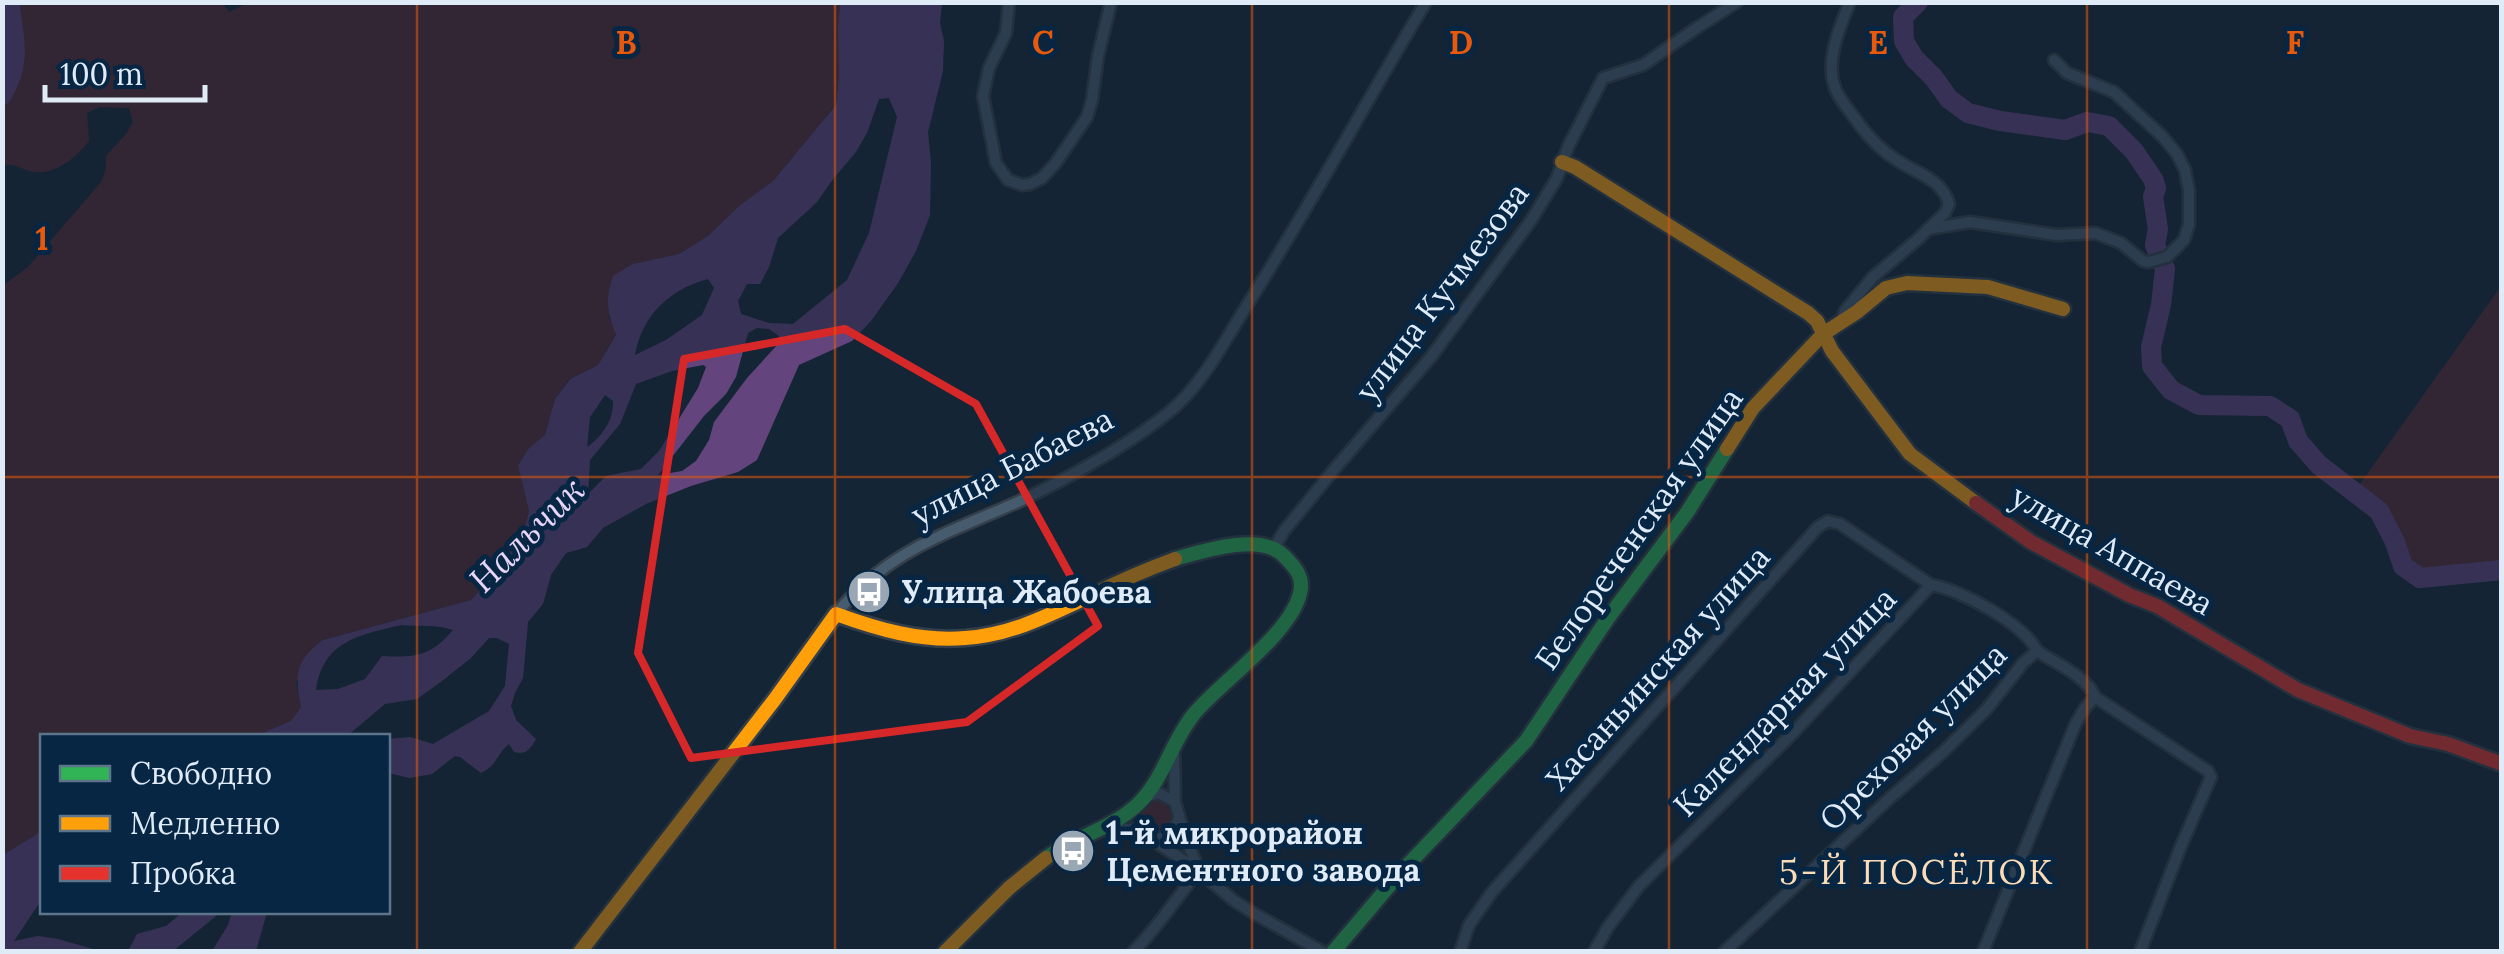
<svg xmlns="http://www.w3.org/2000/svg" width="2504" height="954" font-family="Lora,serif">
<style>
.green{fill:#582834}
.water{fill:#63447c;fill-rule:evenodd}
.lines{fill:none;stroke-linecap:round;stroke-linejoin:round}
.river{stroke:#63447c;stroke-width:20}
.street-casing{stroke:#353f49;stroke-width:15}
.fast-casing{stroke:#353f49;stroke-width:19}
.slow-casing{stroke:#353f49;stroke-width:19}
.jam-casing{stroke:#353f49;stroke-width:19}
.street{stroke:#475b6e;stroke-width:10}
.fast{stroke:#30b455;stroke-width:14}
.slow{stroke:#ff9f0a;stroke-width:14}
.jam{stroke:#e5322d;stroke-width:14}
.marked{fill:none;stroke:#d62828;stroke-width:8;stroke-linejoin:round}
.grid{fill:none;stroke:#e8590c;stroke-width:2.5;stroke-opacity:0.55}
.labels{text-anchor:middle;stroke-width:10;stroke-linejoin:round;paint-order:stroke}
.street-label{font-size:32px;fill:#e0ebf8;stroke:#062643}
.poi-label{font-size:32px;font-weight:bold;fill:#e0ebf8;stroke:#062643;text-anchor:start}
.water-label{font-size:35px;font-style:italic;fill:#e9d5f9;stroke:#062643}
.neighbourhood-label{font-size:35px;letter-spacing:2.5px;fill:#fcdcb7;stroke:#062643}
.grid-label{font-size:32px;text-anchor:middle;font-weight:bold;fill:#e8590c;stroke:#062643;stroke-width:10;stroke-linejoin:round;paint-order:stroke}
</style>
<rect width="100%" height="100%" fill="#142535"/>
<!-- green -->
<g class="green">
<path d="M222 2 229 12 250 2 840 3 838 28 839 76 835 105 817 128 774 180 739 206 708 236 679 254 633 264 609 316 616 334 598 365 569 379 555 399 545 435 529 448 518 464 529 511 524 530 503 565 471 600 323 640 296 682 301 707 291 721 255 736H42V831L3 855 2 288 5 284 28 267 101 182 106 169V156L126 134 133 122 129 108 100 107 87 113 89 141C75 159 51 179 26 170 16 166 14 164 3 165V3Z"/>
<path d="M2501 286V570L2420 578 2403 566 2395 542 2379 511 2355 491Z"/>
<circle cx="1157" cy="817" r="16"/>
</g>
<!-- water -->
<g class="water">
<path d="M840 3H942L940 23 944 41 943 71 928 132 931 164 930 215 916 251 898 283 871 321 852 341 799 365 757 460 738 472 691 486 646 504 603 528 587 547 566 553 551 575 543 604 528 622 523 678 515 693 511 706 516 720 536 739C530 749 527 755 514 752L509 744C495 755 499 764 481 773L460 757 455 756 432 774 410 778 388 773V739L410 737 433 744 489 711 505 686 509 644 497 638H489L471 658 442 681 417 699 385 704 347 736H255L291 721 301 707C294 675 296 660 323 640L471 600 503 565 524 530 529 511 518 465 529 448 545 435 555 399 570 379 598 365 616 335C607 310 605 301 613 276L633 264 679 254 708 236 739 206 774 180 817 128 836 105 839 76 838 28ZM889 98 897 117 869 233 847 280 793 324 769 323 741 314 738 301 747 284H760L769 267 778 238 817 202 833 179 856 152 867 133 879 99ZM708 279 714 288 702 315 666 340 635 355C642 315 670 289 708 279ZM757 328 769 329 779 336V343L747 378 714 422 709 440 696 461 682 471 658 475 704 416 726 394 736 377 748 333ZM703 365 706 367 698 388 659 451 641 469 606 476 588 494 590 460 620 424 636 384 672 371ZM605 395 613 401C614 420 602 437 587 447L590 417ZM401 625C419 627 437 624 453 630 431 656 416 658 382 656L365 679 338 689 316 690C323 641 359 635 401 625Z"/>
<path d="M42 831V899L14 941 38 936 58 939 100 951H3V855Z"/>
<path d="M183 912H221L173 951H128L137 934 166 926Z"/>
<path d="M232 912H267L256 951H212L228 925Z"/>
</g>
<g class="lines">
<!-- river -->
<g class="river">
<path d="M1918 2 1903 17 1904 41 1914 58 1934 78 1949 99 1968 113 2000 121 2065 130 2087 122 2109 126 2134 151 2153 179 2156 188 2153 197 2158 229 2155 245 2165 269 2161 305 2151 347 2152 366 2171 390 2199 405 2270 406 2290 419 2298 441 2319 465 2379 511 2395 542 2403 566 2420 578 2502 570"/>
<path d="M2 95C22 61 14 39 9 2"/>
</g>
<!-- street casing -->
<g class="street-casing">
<g id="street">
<path d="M1009 2 1006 33 989 68 983 96 996 163 1008 180 1022 185 1030 184 1042 178 1055 164 1087 117 1092 100 1098 56 1111 2"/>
<path d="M1928 229 1970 222 2057 235 2095 233 2121 243 2143 261 2149 262 2167 257 2184 240 2189 224V191L2185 170 2177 154 2162 136 2114 92 2067 73 2054 60"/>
<path d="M1841 322 1845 311 1873 277 1918 239 1945 213 1949 204C1942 179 1918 174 1898 161 1882 151 1870 139 1859 124 1851 112 1838 99 1834 85 1826 59 1840 26 1850 2"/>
<path d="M1274 548 1284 531 1332 472 1431 357 1532 219 1557 178 1568 147 1603 78 1643 65 1698 27 1737 2"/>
<path d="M836 614C889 549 947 534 1020 501 1067 479 1130 444 1169 412 1202 386 1227 337 1249 302 1311 204 1366 102 1426 2"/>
<path d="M1174 752 1175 802 1184 833 1199 871 1233 900 1255 914 1323 952"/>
<path d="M1145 797 1159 793 1175 802"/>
<path d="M1103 830 1136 829 1198 870"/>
<path d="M1148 838C1165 840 1175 833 1179 817"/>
<path d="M1133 952C1158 927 1176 898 1199 871"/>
<path d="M1460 952 1469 925 1492 892 1818 527 1828 521 1840 524 1931 585"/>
<path d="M1594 952 1608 927 1639 886 1795 731 1931 585C1960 589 2024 624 2037 651"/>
<path d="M1724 952 1890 798 1943 752 1986 710 2023 663 2037 651C2055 663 2087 676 2095 697L2194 762 2208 771 2211 777 2181 846 2140 952"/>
<path d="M1983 952 2075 725 2085 708 2095 697"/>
</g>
</g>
<!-- fast casing -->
<g class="fast-casing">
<g id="fast">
<path d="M1046 858C1074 837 1112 829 1138 804 1164 779 1171 742 1194 714 1221 681 1296 631 1301 588 1302 574 1293 565 1284 556 1261 532 1203 551 1175 559"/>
<path d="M1333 952 1401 872 1526 741 1608 618 1688 511 1727 449"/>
</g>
</g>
<!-- slow casing -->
<g class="slow-casing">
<g id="slow">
<path d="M1562 162 1575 167 1808 313 1817 321 1832 351 1910 454 1976 503"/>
<path d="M1727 449 1753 408 1823 334 1857 312 1886 288 1907 283 1988 287 2063 309"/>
<path d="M580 952 775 699 836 614C877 629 921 642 965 638 1013 635 1053 613 1096 593 1122 580 1148 569 1175 559"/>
<path d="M945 952 1009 888 1046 858"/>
</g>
</g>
<!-- jam casing -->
<g class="jam-casing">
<path id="jam" d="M1976 503 2031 542 2129 595 2157 606 2298 690 2410 736 2448 744 2502 764"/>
</g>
<!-- street -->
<use href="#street" class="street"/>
<!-- fast -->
<use href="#fast" class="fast"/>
<!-- slow -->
<use href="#slow" class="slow"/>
<!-- jam -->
<use href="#jam" class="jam"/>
</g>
<!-- marked area -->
<path d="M0 0H2504V954H0ZM845 329 976 404 1098 626 967 722 691 758 638 653 684 359Z" fill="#142535" fill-opacity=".55" fill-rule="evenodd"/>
<path class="marked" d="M845 329 976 404 1098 626 967 722 691 758 638 653 684 359Z"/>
<!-- grid -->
<path class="grid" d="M417 2V952M835 2V952M1252 2V952M1669 2V952M2087 2V952M2 477H2502"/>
<!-- icons -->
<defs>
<g id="bus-disc" transform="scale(2.25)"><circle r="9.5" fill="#99a6b4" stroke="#062643"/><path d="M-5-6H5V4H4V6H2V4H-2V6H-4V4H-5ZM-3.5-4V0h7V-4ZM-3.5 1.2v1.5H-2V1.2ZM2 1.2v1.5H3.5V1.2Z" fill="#fff"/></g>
</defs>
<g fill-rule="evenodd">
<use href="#bus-disc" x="869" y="592"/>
<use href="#bus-disc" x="1073" y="851"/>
</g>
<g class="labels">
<!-- street labels -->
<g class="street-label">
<text transform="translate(1442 292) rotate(-53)" y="11">улица Кучмезова</text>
<text transform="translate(1012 467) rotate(-27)" y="11">улица Бабаева</text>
<text transform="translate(1639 529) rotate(-55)" y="11">Белореченская улица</text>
<text transform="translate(2112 550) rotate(30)" y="11">улица Аппаева</text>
<text transform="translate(1658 668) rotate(-48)" y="11">Хасаньинская улица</text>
<text transform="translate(1785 702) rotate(-46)" y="11">Календарная улица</text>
<text transform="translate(1913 737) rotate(-45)" y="11">Ореховая улица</text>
</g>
<!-- poi labels -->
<g class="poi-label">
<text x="902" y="603">Улица Жабоева</text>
<text x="1106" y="844">1-й микрорайон<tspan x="1106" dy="37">Цементного завода</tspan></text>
</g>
<!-- water labels -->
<g class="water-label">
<text transform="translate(527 535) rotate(-45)" y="12">Нальчик</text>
</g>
<!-- neighbourhood labels -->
<g class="neighbourhood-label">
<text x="1917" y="884">5-Й ПОСЁЛОК</text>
</g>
</g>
<g class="grid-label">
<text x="626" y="54">B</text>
<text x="1043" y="54">C</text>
<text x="1461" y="54">D</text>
<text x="1878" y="54">E</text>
<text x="2295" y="54">F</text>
<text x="42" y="250">1</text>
</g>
<!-- border -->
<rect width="2504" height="954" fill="none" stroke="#e0ebf8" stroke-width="10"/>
<!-- legend -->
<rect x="40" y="734" width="350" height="180" fill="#062643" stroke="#5d758b" stroke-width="2.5"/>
<rect x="60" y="766" width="50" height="15" fill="#30b455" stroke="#5d758b" stroke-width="2.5"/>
<text x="130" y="784" font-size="30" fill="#e0ebf8">Свободно</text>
<rect x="60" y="816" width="50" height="15" fill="#ff9f0a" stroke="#5d758b" stroke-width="2.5"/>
<text x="130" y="834" font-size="30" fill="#e0ebf8">Медленно</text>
<rect x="60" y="866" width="50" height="15" fill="#e5322d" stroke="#5d758b" stroke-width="2.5"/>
<text x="130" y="884" font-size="30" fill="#e0ebf8">Пробка</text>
<!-- scale -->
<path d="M45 85v15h160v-15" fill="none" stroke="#e0ebf8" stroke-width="5"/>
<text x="60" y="85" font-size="30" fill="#e0ebf8" stroke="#062643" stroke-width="8" paint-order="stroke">100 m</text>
</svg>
